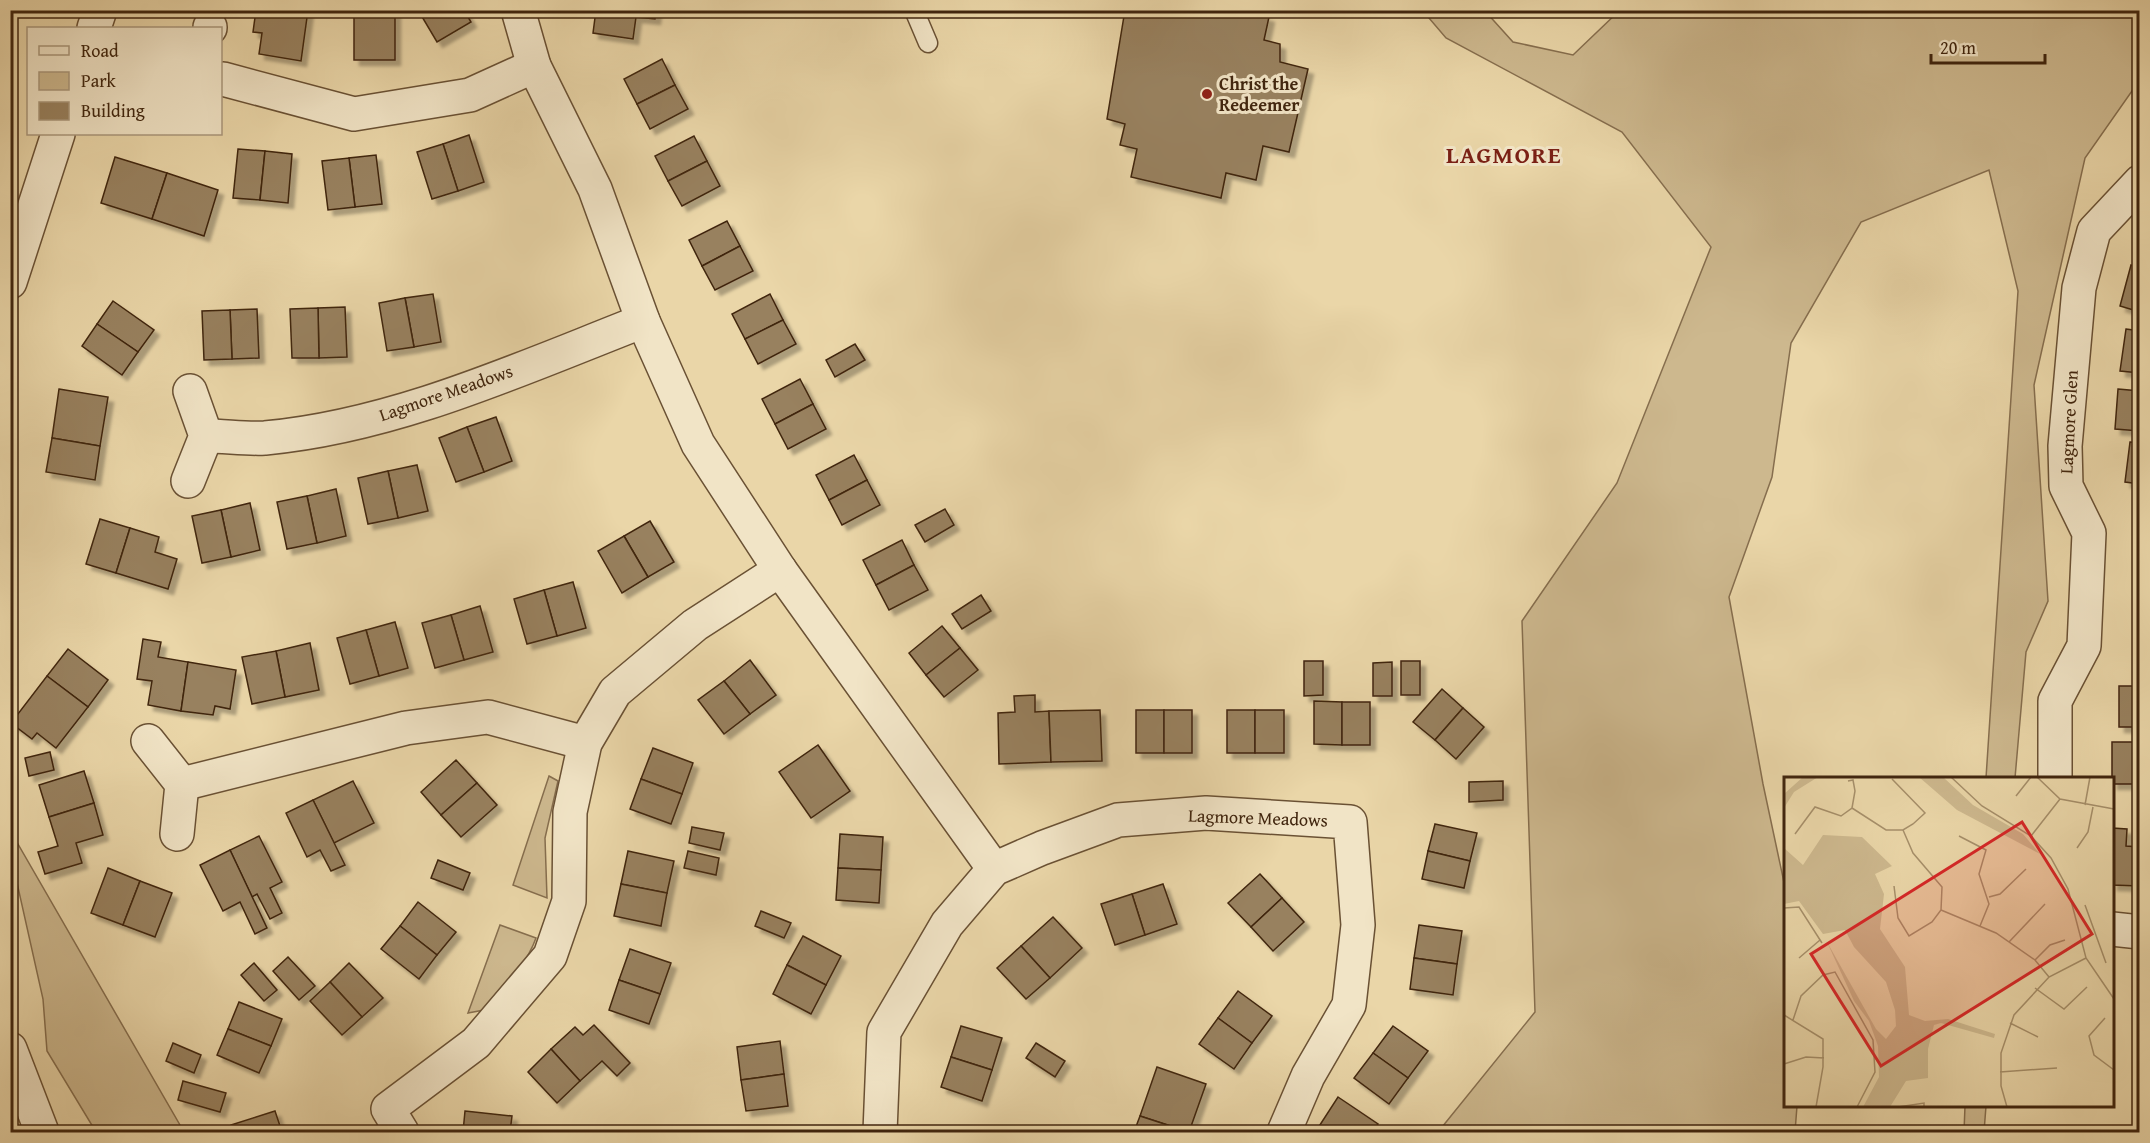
<svg xmlns="http://www.w3.org/2000/svg" width="2150" height="1143" font-family="'Gentium Book Plus',serif">
<style>
.green{fill:#cdb88e;stroke:#866e4e;stroke-width:1.5}
.building{fill:#98815e;stroke:#40250e;stroke-width:1.5;filter:url(#shadow)}
.lines{fill:none;stroke-linecap:round;stroke-linejoin:round}
.service-casing{stroke:#6a5134;stroke-width:21}
.minor-casing{stroke:#6a5134;stroke-width:36}
.path{stroke:#40250e;stroke-width:4;stroke-dasharray:4.5 3;stroke-linecap:butt}
.service{stroke:#f1e4c6;stroke-width:18}
.minor{stroke:#f1e4c6;stroke-width:33}
.poi-dot{fill:#8f2418;stroke:#f1e4c6;stroke-width:2}
.labels{text-anchor:middle;stroke-width:6;stroke-linejoin:round;paint-order:stroke}
.poi-label{font-size:18px;font-weight:bold;fill:#40250e;stroke:#f1e4c6;text-anchor:start}
.street-label{font-size:18px;fill:#40250e;stroke:#f1e4c6}
.district-label{font-size:24px;font-weight:bold;letter-spacing:1.5px;fill:#7a1f14;stroke:#f1e4c6}
.inset-road{fill:none;stroke:#a68f6a;stroke-width:1.5}
.view{fill:#d62828;fill-opacity:0.15;stroke:#d62828;stroke-width:3}
.inset-edge{fill:none;stroke:#40250e;stroke-width:3}
</style>
<defs>
<filter id="shadow"><feDropShadow dx="5.5" dy="5.5" stdDeviation="1.5" flood-color="#0004"/></filter>
</defs>
<rect width="100%" height="100%" fill="#ead6a8"/>
<filter id="stains"><feTurbulence type="fractalNoise" baseFrequency=".00333" numOctaves="4"/><feColorMatrix values="0 0 0 0 .2 0 0 0 0 .09 0 0 0 0 .02 0 0 0 .5 -.17"/></filter>
<radialGradient id="worn" r=".72"><stop offset=".6" stop-color="#630" stop-opacity="0"/><stop offset="1" stop-color="#630" stop-opacity=".3"/></radialGradient>
<!-- green -->
<g class="green">
<path d="M1423 11H1485L1513 42 1573 55 1619 11H2139V81L2085 158 2034 385 2048 601 2026 652 2015 778H1986L2018 291 1989 170 1861 222 1791 343 1772 477 1729 597 1763 784 1785 887 1786 1106H1797L1795 1132H1438L1535 1012 1522 621 1617 483 1711 247 1622 132 1446 38Z"/>
<path d="M549 776 558 781 545 838 547 898 513 885Z"/>
<path d="M10 832H11L184 1132H96L47 1051 43 999 11 856Z"/>
<path d="M500 925 536 938C526 966 503 988 484 1010L468 1013Z"/>
<path d="M1965 1106H1986L1984 1132H1964Z"/>
</g>
<!-- building -->
<g class="building">
<path d="M256 10H308L301 61 259 54 262 33 253 32Z"/>
<path d="M418 10H464L471 22 437 42Z"/>
<path d="M596 10H656L655 19 636 17 633 39 593 33Z"/>
<path d="M1125 10H1245L1269 17 1264 40 1280 44V62L1308 69 1289 152 1263 146 1256 180 1226 173 1221 198 1131 177 1137 149 1120 145 1125 124 1107 119Z"/>
<rect x="354" y="12" width="41" height="48"/>
<path d="M662 59 675 85 637 104 624 79Z"/>
<path d="M675 85 688 109 650 129 637 104Z"/>
<path d="M469 135 484 182 458 191 443 144Z"/>
<path d="M694 136 707 161 668 181 655 156Z"/>
<path d="M443 144 458 191 432 199 417 152Z"/>
<path d="M238 149 265 151 260 200 233 198Z"/>
<path d="M265 151 292 154 288 203 260 200Z"/>
<path d="M376 155 382 204 355 207 349 158Z"/>
<path d="M115 157 167 173 152 219 101 203Z"/>
<path d="M349 158 355 207 328 210 322 161Z"/>
<path d="M707 161 720 186 682 206 668 181Z"/>
<path d="M167 173 218 190 204 236 152 219Z"/>
<path d="M727 221 740 246 702 266 689 240Z"/>
<path d="M740 246 753 271 715 290 702 266Z"/>
<path d="M2131 265 2140 268V312L2120 306Z"/>
<path d="M433 294 441 342 414 347 405 298Z"/>
<path d="M770 294 783 320 745 339 732 314Z"/>
<path d="M405 298 414 347 387 351 379 303Z"/>
<path d="M113 301 154 330 138 352 97 324Z"/>
<path d="M345 307 347 357 319 358 318 308Z"/>
<path d="M318 308 319 358H292L290 309Z"/>
<path d="M257 309 259 358 232 359 230 310Z"/>
<path d="M230 310 232 359 204 360 202 311Z"/>
<path d="M783 320 796 344 758 364 745 339Z"/>
<path d="M97 324 138 352 122 375 82 346Z"/>
<path d="M2126 329 2140 331V373L2120 371Z"/>
<path d="M855 344 865 360 835 377 826 360Z"/>
<path d="M800 379 813 404 775 424 762 399Z"/>
<path d="M59 389 108 397 100 446 52 438Z"/>
<path d="M2118 389 2140 391V431L2115 429Z"/>
<path d="M813 404 826 429 788 449 775 424Z"/>
<path d="M496 417 512 461 484 472 467 427Z"/>
<path d="M467 427 484 472 456 482 439 438Z"/>
<path d="M52 438 100 446 95 480 46 472Z"/>
<path d="M2130 442 2140 443V484L2125 482Z"/>
<path d="M854 455 867 480 829 500 816 475Z"/>
<path d="M417 465 428 511 398 518 388 471Z"/>
<path d="M388 471 398 518 368 524 358 478Z"/>
<path d="M867 480 880 505 842 525 829 500Z"/>
<path d="M336 489 346 536 317 543 307 496Z"/>
<path d="M307 496 317 543 287 549 277 502Z"/>
<path d="M250 503 260 550 231 557 221 510Z"/>
<path d="M945 509 954 525 925 542 915 525Z"/>
<path d="M221 510 231 557 202 563 192 516Z"/>
<path d="M100 519 130 528 116 573 86 564Z"/>
<path d="M650 521 674 562 648 577 624 536Z"/>
<path d="M130 528 159 537 155 552 177 559 168 589 116 573Z"/>
<path d="M624 536 648 577 622 593 598 551Z"/>
<path d="M902 540 914 565 876 585 863 560Z"/>
<path d="M914 565 928 590 889 610 876 585Z"/>
<path d="M573 582 586 628 557 636 544 590Z"/>
<path d="M544 590 557 636 527 644 514 599Z"/>
<path d="M981 595 991 611 962 629 952 614Z"/>
<path d="M480 606 493 652 464 660 451 615Z"/>
<path d="M451 615 464 660 435 668 422 623Z"/>
<path d="M395 622 408 668 379 676 366 630Z"/>
<path d="M942 626 960 648 926 675 909 653Z"/>
<path d="M366 630 379 676 350 684 337 638Z"/>
<path d="M2137 632H2140V670L2135 669Z"/>
<path d="M143 639 161 642 158 657 188 662 181 711 148 705 152 681 137 679Z"/>
<path d="M310 643 319 690 285 697 276 651Z"/>
<path d="M960 648 978 670 944 697 926 675Z"/>
<path d="M68 649 108 680 88 707 47 676Z"/>
<path d="M276 651 285 697 252 704 242 657Z"/>
<path d="M750 660 776 695 750 714 724 681Z"/>
<path d="M1304 661H1323V695L1304 696Z"/>
<rect x="1401" y="661" width="19" height="34"/>
<path d="M188 662 236 670 230 709 215 706 213 715 181 711Z"/>
<path d="M1392 662V696H1373V663Z"/>
<path d="M47 676 88 707 56 748 37 733 32 739 11 723Z"/>
<path d="M724 681 750 714 724 734 698 700Z"/>
<rect x="2119" y="686" width="21" height="41"/>
<path d="M1442 689 1463 708 1435 740 1413 722Z"/>
<path d="M1035 695V712L1049 711 1051 762 999 764 998 713 1015 712 1014 696Z"/>
<path d="M1314 701 1342 702V745L1314 744Z"/>
<rect x="1342" y="702" width="28" height="43"/>
<path d="M1463 708 1484 727 1456 759 1435 740Z"/>
<path d="M1100 710 1102 761 1051 762 1049 711Z"/>
<rect x="1136" y="710" width="28" height="43"/>
<rect x="1164" y="710" width="28" height="43"/>
<rect x="1227" y="710" width="28" height="43"/>
<rect x="1255" y="710" width="29" height="43"/>
<rect x="2112" y="742" width="28" height="42"/>
<path d="M818 745 850 791 811 818 779 772Z"/>
<path d="M653 748 693 763 682 794 641 779Z"/>
<path d="M50 752 54 770 29 776 25 758Z"/>
<path d="M456 760 477 783 441 815 421 792Z"/>
<path d="M84 771 94 803 49 817 39 785Z"/>
<path d="M641 779 682 794 671 824 630 809Z"/>
<path d="M353 781 374 823 334 843 313 800Z"/>
<path d="M1503 781V800L1469 802V782Z"/>
<path d="M477 783 497 805 461 837 441 815Z"/>
<path d="M313 800 345 865 331 871 320 850 307 857 286 813Z"/>
<path d="M94 803 103 835 76 843 82 863 45 874 38 852 58 846 49 817Z"/>
<path d="M1435 824 1477 833 1470 861 1428 851Z"/>
<path d="M692 827 724 833 720 850 689 843Z"/>
<path d="M2112 828 2127 829 2126 846 2140 847V886L2112 885Z"/>
<path d="M840 834 883 837 881 870 838 868Z"/>
<path d="M259 836 282 882 270 888 282 913 270 919 257 894 252 897 230 850Z"/>
<path d="M230 850 267 928 255 934 240 902 223 911 200 865Z"/>
<path d="M628 851 674 861 667 893 621 884Z"/>
<path d="M688 851 719 858 716 875 684 868Z"/>
<path d="M1428 851 1470 861 1464 888 1422 879Z"/>
<path d="M438 860 470 873 463 890 431 878Z"/>
<path d="M108 868 140 881 123 925 91 913Z"/>
<path d="M838 868 881 870 879 903 836 900Z"/>
<path d="M1260 874 1282 898 1251 927 1228 903Z"/>
<path d="M140 881 172 893 155 937 123 925Z"/>
<path d="M621 884 667 893 661 926 614 916Z"/>
<path d="M1163 884 1177 924 1145 935 1132 894Z"/>
<path d="M1132 894 1145 935 1115 945 1101 904Z"/>
<path d="M1282 898 1304 922 1273 951 1251 927Z"/>
<path d="M418 902 456 932 437 955 400 926Z"/>
<path d="M761 911 791 923 784 938 755 926Z"/>
<path d="M1053 917 1082 948 1050 978 1021 946Z"/>
<path d="M1419 925 1462 931 1457 964 1414 958Z"/>
<path d="M400 926 437 955 419 979 381 949Z"/>
<path d="M803 936 841 956 826 985 787 965Z"/>
<path d="M1021 946 1050 978 1026 999 997 968Z"/>
<path d="M630 949 671 963 660 994 619 980Z"/>
<path d="M288 957 315 986 299 1000 273 971Z"/>
<path d="M1414 958 1457 964 1453 995 1410 989Z"/>
<path d="M254 963 277 990 264 1001 241 975Z"/>
<path d="M349 963 383 998 362 1017 330 982Z"/>
<path d="M787 965 826 985 811 1014 773 994Z"/>
<path d="M619 980 660 994 649 1024 609 1010Z"/>
<path d="M330 982 362 1017 342 1035 310 1001Z"/>
<path d="M1238 991 1272 1016 1252 1043 1218 1018Z"/>
<path d="M239 1002 282 1019 271 1046 228 1029Z"/>
<path d="M1218 1018 1252 1043 1234 1069 1199 1044Z"/>
<path d="M594 1025 630 1063 617 1076 602 1061 580 1081 551 1049 575 1027 583 1035Z"/>
<path d="M961 1026 1002 1038 992 1070 951 1057Z"/>
<path d="M1393 1026 1428 1051 1408 1078 1373 1053Z"/>
<path d="M228 1029 271 1046 259 1073 217 1055Z"/>
<path d="M780 1041 784 1074 741 1080 737 1047Z"/>
<path d="M173 1043 201 1055 194 1073 166 1061Z"/>
<path d="M1036 1043 1065 1061 1055 1077 1026 1058Z"/>
<path d="M551 1049 580 1081 557 1103 528 1072Z"/>
<path d="M1373 1053 1408 1078 1389 1104 1354 1078Z"/>
<path d="M951 1057 992 1070 982 1101 941 1087Z"/>
<path d="M1157 1067 1206 1084 1189 1132 1140 1116Z"/>
<path d="M784 1074 788 1106 746 1111 741 1080Z"/>
<path d="M183 1081 226 1093 220 1112 178 1100Z"/>
<path d="M1338 1097 1378 1124 1373 1132H1318L1316 1131Z"/>
<path d="M275 1111 282 1132H233L231 1125Z"/>
<path d="M465 1111 512 1116 510 1132H463Z"/>
<path d="M1140 1116 1189 1132H1134Z"/>
</g>
<g class="lines">
<!-- service casing -->
<g class="service-casing">
<path id="service" d="M914 10 928 43"/>
</g>
<!-- minor casing -->
<g class="minor-casing">
<g id="minor">
<path d="M518 10 534 66 595 189 643 321 698 444 780 570 994 869"/>
<path d="M210 27V28"/>
<path d="M94 28 100 10"/>
<path d="M223 79 354 114 470 95 534 66"/>
<path d="M10 282 58 134"/>
<path d="M206 436C225 436 246 439 265 438 396 426 522 368 643 321"/>
<path d="M188 481 206 436 190 391"/>
<path d="M148 741 182 784 177 834"/>
<path d="M2055 778V701L2084 646 2089 533 2066 486 2065 446 2079 288 2094 231 2140 182"/>
<path d="M182 784 406 728 488 717 585 743"/>
<path d="M2112 929 2140 932"/>
<path d="M10 1049 42 1132"/>
<path d="M402 1132 388 1109 476 1043 550 956 569 901 570 812 585 743 615 692 695 625 780 570"/>
<path d="M880 1132 884 1032 947 924 994 869 1042 848 1118 820 1206 813 1350 822 1358 925 1349 1005 1308 1076 1284 1132"/>
</g>
</g>
<!-- path -->
<path class="path" d="M2140 1070 2138 1075 2140 1078"/>
<!-- service -->
<use href="#service" class="service"/>
<!-- minor -->
<use href="#minor" class="minor"/>
</g>
<!-- markers -->
<circle class="poi-dot" cx="1207" cy="94" r="6"/>
<g class="labels">
<!-- poi labels -->
<g class="poi-label">
<text x="1219" y="90">Christ the<tspan x="1219" dy="21">Redeemer</tspan></text>
</g>
<!-- street labels -->
<g class="street-label">
<text transform="translate(446 393) rotate(-19)" y="6">Lagmore Meadows</text>
<text transform="translate(2069 422) rotate(-87)" y="6">Lagmore Glen</text>
<text transform="translate(1258 818) rotate(2)" y="6">Lagmore Meadows</text>
</g>
<!-- district labels -->
<g class="district-label">
<text x="1504" y="163">LAGMORE</text>
</g>
</g>
<!-- overview -->
<g transform="translate(1784 777)">
<rect width="330" height="330" fill="#ead6a8"/>
<path d="M19 0H34L10 15 0 31V17ZM135 0H159L189 28 239 57 256 77 173 33ZM39 58 78 60 108 89 91 97 100 117 96 152 121 190 125 238 141 244 164 242 211 257 210 261 157 246 150 248 144 272V301L122 304 106 330H79L95 300 94 269 85 244 70 224 43 165 92 252 102 262 112 249 111 233 102 205 70 170 61 153 39 157 15 124 0 127V71L19 88Z" fill="#cdb88e"/>
<path class="inset-road" d="M167 0 198 29 247 59 267 81 284 112 302 181 330 222M253 0 276 22 330 32M232 19 247 0M301 28 306 0M68 31 102 53H119L129 47 141 36 108 2M11 57 31 30 57 39 68 31 71 14 69 3 64 4M175 59 202 73 195 97 205 127 196 149M247 59 276 22M293 71 304 55 309 30M110 109 114 141 125 159 148 145 157 133 158 110 129 76 119 53M205 120 216 117 242 92M301 128 322 186M0 131 15 130 38 166M157 133 212 156 251 183 265 200M225 165 261 127M15 181 36 163M251 183 266 168 281 163M251 211 280 232 303 210M0 238 39 262V290L32 330M321 241 305 259 310 278 330 293M9 243 17 219 39 198 51 195 89 263 91 295 73 330M226 246 254 260M0 287 22 280 40 281M216 295 273 291M114 330 140 326V330M223 330 217 309V276L230 238 265 200 302 181"/>
<path class="view" d="M238 45 308 157 97 289 27 177Z"/>
<rect width="330" height="330" class="inset-edge"/>
</g>
<!-- margin -->
<rect width="2150" height="1143" fill="none" stroke="#ead6a8" stroke-width="36"/>
<rect x="12" y="12" width="2126" height="1119" fill="none" stroke="#40250e" stroke-width="3"/>
<rect x="18" y="18" width="2114" height="1107" fill="none" stroke="#40250e" stroke-width="1.5"/>
<!-- legend -->
<rect x="27" y="27" width="195" height="108" fill="#f1e4c6" stroke="#aa987c" stroke-width="1.5"/>
<rect x="39" y="46" width="30" height="9" fill="#f1e4c6" stroke="#aa987c" stroke-width="1.5"/>
<text x="81" y="57" font-size="18" fill="#40250e">Road</text>
<rect x="39" y="72" width="30" height="18" fill="#cdb88e" stroke="#aa987c" stroke-width="1.5"/>
<text x="81" y="87" font-size="18" fill="#40250e">Park</text>
<rect x="39" y="102" width="30" height="18" fill="#98815e" stroke="#aa987c" stroke-width="1.5"/>
<text x="81" y="117" font-size="18" fill="#40250e">Building</text>
<!-- scale -->
<path d="M1931 54v9h114v-9" fill="none" stroke="#40250e" stroke-width="3"/>
<text x="1940" y="54" font-size="18" fill="#40250e" stroke="#f1e4c6" stroke-width="4.5" paint-order="stroke">20 m</text>
<rect width="100%" height="100%" filter="url(#stains)"/>
<rect width="100%" height="100%" fill="url(#worn)"/>
</svg>
